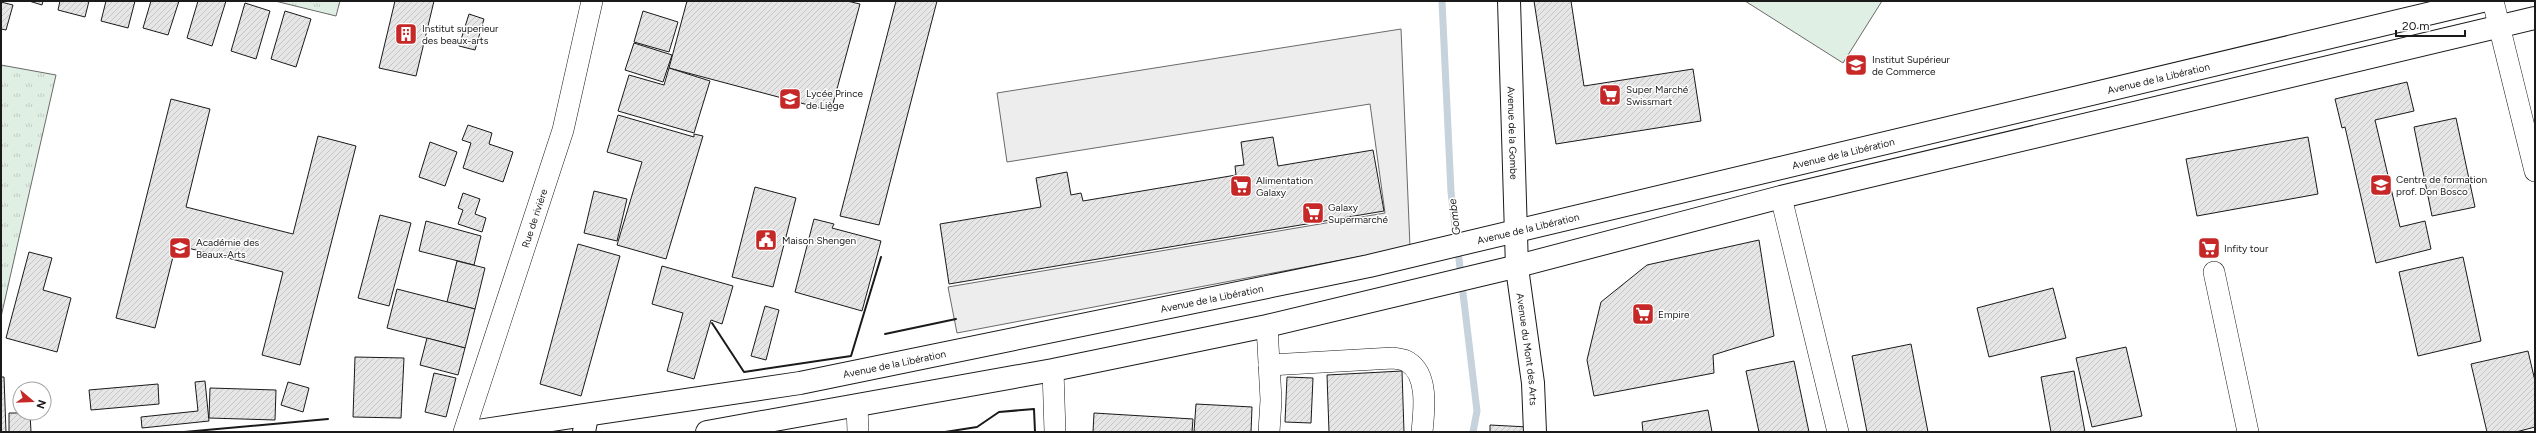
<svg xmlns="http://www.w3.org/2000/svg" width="2536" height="433" font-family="Figtree,sans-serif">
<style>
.grass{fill:url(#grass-tufts);stroke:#6a6a6a}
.garden{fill:#e0efe3;stroke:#6a6a6a}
.parking{fill:#ededed;stroke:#6a6a6a}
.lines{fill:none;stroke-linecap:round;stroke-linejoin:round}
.stream{stroke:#c6d2dc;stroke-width:7}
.building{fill:url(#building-hatch);stroke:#1a1a1a}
.street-casing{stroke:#1a1a1a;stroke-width:22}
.secondary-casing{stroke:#1a1a1a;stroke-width:24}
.primary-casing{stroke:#1a1a1a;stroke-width:24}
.street{stroke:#fff;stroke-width:21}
.secondary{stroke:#fff;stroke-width:22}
.primary{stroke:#fff;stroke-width:22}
.wall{stroke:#1a1a1a;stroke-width:2}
.labels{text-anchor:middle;stroke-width:3;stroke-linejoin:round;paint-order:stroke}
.poi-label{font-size:10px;fill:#1a1a1a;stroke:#fff;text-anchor:start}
.street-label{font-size:10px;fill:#1a1a1a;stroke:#fff}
.water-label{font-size:11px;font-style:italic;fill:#1a1a1a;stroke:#fff}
</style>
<defs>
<pattern id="grass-tufts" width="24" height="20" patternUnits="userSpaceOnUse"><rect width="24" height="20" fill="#e0efe3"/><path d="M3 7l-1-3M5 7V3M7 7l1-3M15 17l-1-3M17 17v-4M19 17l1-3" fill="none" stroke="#c0ccc2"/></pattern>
<pattern id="building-hatch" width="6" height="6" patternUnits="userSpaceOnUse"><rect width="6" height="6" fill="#e6e6e6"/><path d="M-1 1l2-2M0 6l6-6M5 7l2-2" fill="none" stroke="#c5c5c5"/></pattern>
</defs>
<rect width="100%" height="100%" fill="#fff"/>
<!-- grass -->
<g class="grass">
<path d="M275 1H340L336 16Z"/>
<path d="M1 65 56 75 1 317Z"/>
</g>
<!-- garden -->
<path class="garden" d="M1745 1H1882L1843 63Z"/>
<!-- parking -->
<path class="parking" d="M1401 29 1410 247 957 333 948 287 1385 213 1370 104 1007 162 997 93Z"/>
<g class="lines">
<!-- stream -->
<path class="stream" d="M1442 1 1451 192 1477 411 1473 432"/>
</g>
<!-- building -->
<g class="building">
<path d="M29 1H43L42 5Z"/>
<path d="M60 1H89L85 17 58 10Z"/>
<path d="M106 1H135L128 28 101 21Z"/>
<path d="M151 1H179L168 35 143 28Z"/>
<path d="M198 1H226L212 46 187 38Z"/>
<path d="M395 1H434L416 76 379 68Z"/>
<path d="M687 1H847L860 4 831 111 669 68Z"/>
<path d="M896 1H937L879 225 840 216Z"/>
<path d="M1534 1H1571L1584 86 1693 69 1701 121 1556 144Z"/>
<path d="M1 2 13 5 6 30 1 29Z"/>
<path d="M245 3 270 11 256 59 231 51Z"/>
<path d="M285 11 311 19 296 67 271 59Z"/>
<path d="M643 11 678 22 669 52 634 42Z"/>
<path d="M469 14 484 19 475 50 459 46Z"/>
<path d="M634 43 672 55 663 82 625 70Z"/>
<path d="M669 68 710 81 694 133 618 111 629 75 664 85Z"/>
<path d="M2407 82 2414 111 2375 120 2400 227 2425 221 2431 249 2376 263 2345 127 2342 128 2335 99Z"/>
<path d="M171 99 210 109 186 207 293 234 318 136 356 146 300 365 262 355 283 272 176 245 155 328 116 318Z"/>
<path d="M618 115 694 137V134L703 136 666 259 617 245 642 162 607 152Z"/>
<path d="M2456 118 2475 207 2432 216 2414 127Z"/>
<path d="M468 125 492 133 489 144 513 152 503 182 463 168 471 143 462 140Z"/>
<path d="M1273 137 1278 166 1373 150 1384 211 949 284 940 224 1041 207 1036 178 1067 172 1071 195 1081 193 1083 201 1236 175 1235 166 1244 165 1241 142Z"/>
<path d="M2308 137 2318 194 2197 216 2186 159Z"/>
<path d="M430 142 457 152 445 186 419 177Z"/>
<path d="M755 187 796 198 773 287 732 277Z"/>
<path d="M594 191 627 199 617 241 584 233Z"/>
<path d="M463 193 480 199 475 214 486 218 482 232 458 224 463 210 458 208Z"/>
<path d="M380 215 411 223 389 306 358 298Z"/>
<path d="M814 219 834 224 832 228 881 241 862 311 795 292Z"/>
<path d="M426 221 481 236 474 265 419 251Z"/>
<path d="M1759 240 1774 336 1713 355 1714 373 1594 396 1587 360 1601 302 1647 265Z"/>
<path d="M578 244 620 256 581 396 540 384Z"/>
<path d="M29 252 52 258 43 290 71 298 57 352 6 338Z"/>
<path d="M2463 257 2481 341 2418 356 2399 272Z"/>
<path d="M457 261 485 268 475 309 447 302Z"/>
<path d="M662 266 733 286 722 324 711 320 694 379 667 371 683 313 652 304Z"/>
<path d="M2053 288 2066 338 1989 357 1977 308Z"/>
<path d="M397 289 475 309 465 348 387 328Z"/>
<path d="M765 306 779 310 766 360 751 356Z"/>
<path d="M427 338 465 348 458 375 420 365Z"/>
<path d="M1911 344 1928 432H1867L1852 356Z"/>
<path d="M2126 347 2142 416 2092 427 2076 358Z"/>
<path d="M2528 351 2535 381V427L2516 432H2487L2471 364Z"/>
<path d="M355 357 404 358 401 418 353 417Z"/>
<path d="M1794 361 1809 432H1759L1746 371Z"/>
<path d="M1402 371 1404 432H1329L1327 375Z"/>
<path d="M2074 371 2085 432H2051L2041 377Z"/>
<path d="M434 373 456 378 446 417 425 412Z"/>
<path d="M1 377H4L6 432H1Z"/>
<path d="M1287 377 1313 378 1311 423 1285 422Z"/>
<path d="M205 381 209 421 142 428 141 417 198 411 195 382Z"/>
<path d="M288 382 309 388 303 412 281 405Z"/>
<path d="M158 384 159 404 91 410 89 390Z"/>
<path d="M210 388 276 390 275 420 209 418Z"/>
<path d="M1196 404 1252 407 1251 432H1194Z"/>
<path d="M1708 410 1712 432H1643L1642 422Z"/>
<path d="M9 413H30L31 432H9Z"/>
<path d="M1094 413 1193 419 1192 432H1093Z"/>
<path d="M1490 425 1528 427V432H1490Z"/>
</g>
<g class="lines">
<!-- street casing -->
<g class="street-casing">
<g id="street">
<path d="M2493 1 2535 171"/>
<path d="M1781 197 1838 432"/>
<path d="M2214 272 2248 432"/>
<path d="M1267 326 1271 400 1269 432"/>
<path d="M1269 365 1393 358C1398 359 1404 359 1408 362 1429 375 1424 411 1422 432"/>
<path d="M1053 370 1055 432"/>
<path d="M857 406 858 432"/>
<path id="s1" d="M464 432 563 130 592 1"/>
</g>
</g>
<!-- secondary casing -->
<g class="secondary-casing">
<g id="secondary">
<path id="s2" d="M1509 1 1517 268 1533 383 1535 432"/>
<path d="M584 432 587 416"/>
</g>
</g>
<!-- primary casing -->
<g class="primary-casing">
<g id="primary">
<path id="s3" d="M471 432 800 383 1369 266 2482 1"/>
<path d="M707 432 1053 370 1267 326 1514 267 1781 197 2535 18"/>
</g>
</g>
<!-- street -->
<use href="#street" class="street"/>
<!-- secondary -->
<use href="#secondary" class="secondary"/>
<!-- primary -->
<use href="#primary" class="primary"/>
<!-- wall -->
<g class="wall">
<path d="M712 323 744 372 851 356 881 257"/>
<path d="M885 334 956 319"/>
<path d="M184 432 328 419"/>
<path d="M945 432 977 427 999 412 1034 409 1035 432"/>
</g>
</g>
<!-- icons -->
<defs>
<g id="building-square" transform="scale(1.15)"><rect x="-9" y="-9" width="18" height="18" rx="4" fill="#c62828" stroke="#fff"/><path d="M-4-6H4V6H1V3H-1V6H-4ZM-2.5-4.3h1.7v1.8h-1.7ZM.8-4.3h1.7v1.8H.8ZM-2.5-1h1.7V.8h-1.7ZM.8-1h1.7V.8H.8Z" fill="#fff"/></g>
<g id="university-square" transform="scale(1.15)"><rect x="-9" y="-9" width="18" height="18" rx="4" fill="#c62828" stroke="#fff"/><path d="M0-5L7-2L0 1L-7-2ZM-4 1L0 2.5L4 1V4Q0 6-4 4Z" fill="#fff"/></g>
<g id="supermarket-square" transform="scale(1.15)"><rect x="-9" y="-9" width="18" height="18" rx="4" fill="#c62828" stroke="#fff"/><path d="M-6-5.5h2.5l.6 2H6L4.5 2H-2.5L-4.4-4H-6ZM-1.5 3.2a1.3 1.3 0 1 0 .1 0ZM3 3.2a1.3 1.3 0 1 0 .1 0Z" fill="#fff"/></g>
<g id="school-square" transform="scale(1.15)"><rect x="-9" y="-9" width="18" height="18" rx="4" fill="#c62828" stroke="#fff"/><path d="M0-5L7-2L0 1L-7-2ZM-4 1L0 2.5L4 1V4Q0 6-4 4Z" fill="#fff"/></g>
<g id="civic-square" transform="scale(1.15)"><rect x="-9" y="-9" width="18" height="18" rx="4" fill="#c62828" stroke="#fff"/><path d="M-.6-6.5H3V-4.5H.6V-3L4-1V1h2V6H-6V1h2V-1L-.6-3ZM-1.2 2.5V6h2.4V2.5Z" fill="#fff"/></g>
</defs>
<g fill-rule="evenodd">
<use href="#building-square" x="406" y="34"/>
<use href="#university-square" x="1856" y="65"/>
<use href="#supermarket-square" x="1610" y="95"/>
<use href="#school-square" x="790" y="99"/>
<use href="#university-square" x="2381" y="185"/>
<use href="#supermarket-square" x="1241" y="186"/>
<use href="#supermarket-square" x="1313" y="213"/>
<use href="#civic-square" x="766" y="240"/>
<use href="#university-square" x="180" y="248"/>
<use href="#supermarket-square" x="2209" y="248"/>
<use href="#supermarket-square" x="1643" y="314"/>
</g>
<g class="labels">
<!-- poi labels -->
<g class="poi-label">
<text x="422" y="32">Institut superieur<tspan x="422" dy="12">des beaux-arts</tspan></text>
<text x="1872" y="63">Institut Supérieur<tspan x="1872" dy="12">de Commerce</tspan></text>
<text x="1626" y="93">Super Marché<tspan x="1626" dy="12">Swissmart</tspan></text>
<text x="806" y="97">Lycée Prince<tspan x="806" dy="12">de Liège</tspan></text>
<text x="2396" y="183">Centre de formation<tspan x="2396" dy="12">prof. Don Bosco</tspan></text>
<text x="1256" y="184">Alimentation<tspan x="1256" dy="12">Galaxy</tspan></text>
<text x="1328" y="211">Galaxy<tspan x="1328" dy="12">Supermarché</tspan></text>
<text x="782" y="244">Maison Shengen</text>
<text x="196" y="246">Académie des<tspan x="196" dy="12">Beaux-Arts</tspan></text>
<text x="2224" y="252">Infity tour</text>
<text x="1658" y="318">Empire</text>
</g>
<!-- street labels -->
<g class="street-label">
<text dy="4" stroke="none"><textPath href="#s3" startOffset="1725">Avenue de la Libération</textPath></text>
<text dy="4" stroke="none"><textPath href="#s2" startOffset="132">Avenue de la Gombe</textPath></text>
<text dy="4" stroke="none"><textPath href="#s3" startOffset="1401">Avenue de la Libération</textPath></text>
<text dy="4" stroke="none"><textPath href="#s1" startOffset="225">Rue de rivière</textPath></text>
<text dy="4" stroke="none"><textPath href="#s3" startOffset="1077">Avenue de la Libération</textPath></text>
<text dy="4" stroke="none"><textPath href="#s3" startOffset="753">Avenue de la Libération</textPath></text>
<text dy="4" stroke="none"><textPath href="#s2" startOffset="349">Avenue du Mont des Arts</textPath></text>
<text dy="4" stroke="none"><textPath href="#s3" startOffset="429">Avenue de la Libération</textPath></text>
</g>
<!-- water labels -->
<g class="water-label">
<text transform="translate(1454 217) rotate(-97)" y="4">Gombe</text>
</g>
</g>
<!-- border -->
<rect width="2536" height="433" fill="none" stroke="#1a1a1a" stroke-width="4"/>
<!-- north arrow -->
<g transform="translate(32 401) rotate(109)"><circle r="19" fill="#ffffff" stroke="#a3a3a3"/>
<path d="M0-3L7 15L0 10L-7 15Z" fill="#c62828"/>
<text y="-6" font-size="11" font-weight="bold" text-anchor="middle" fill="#1a1a1a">N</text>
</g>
<!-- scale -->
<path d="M2396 30v6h69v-6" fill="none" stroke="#1a1a1a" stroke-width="2"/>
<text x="2402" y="30" font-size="12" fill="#1a1a1a" stroke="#ffffff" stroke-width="3" paint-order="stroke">20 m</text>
</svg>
